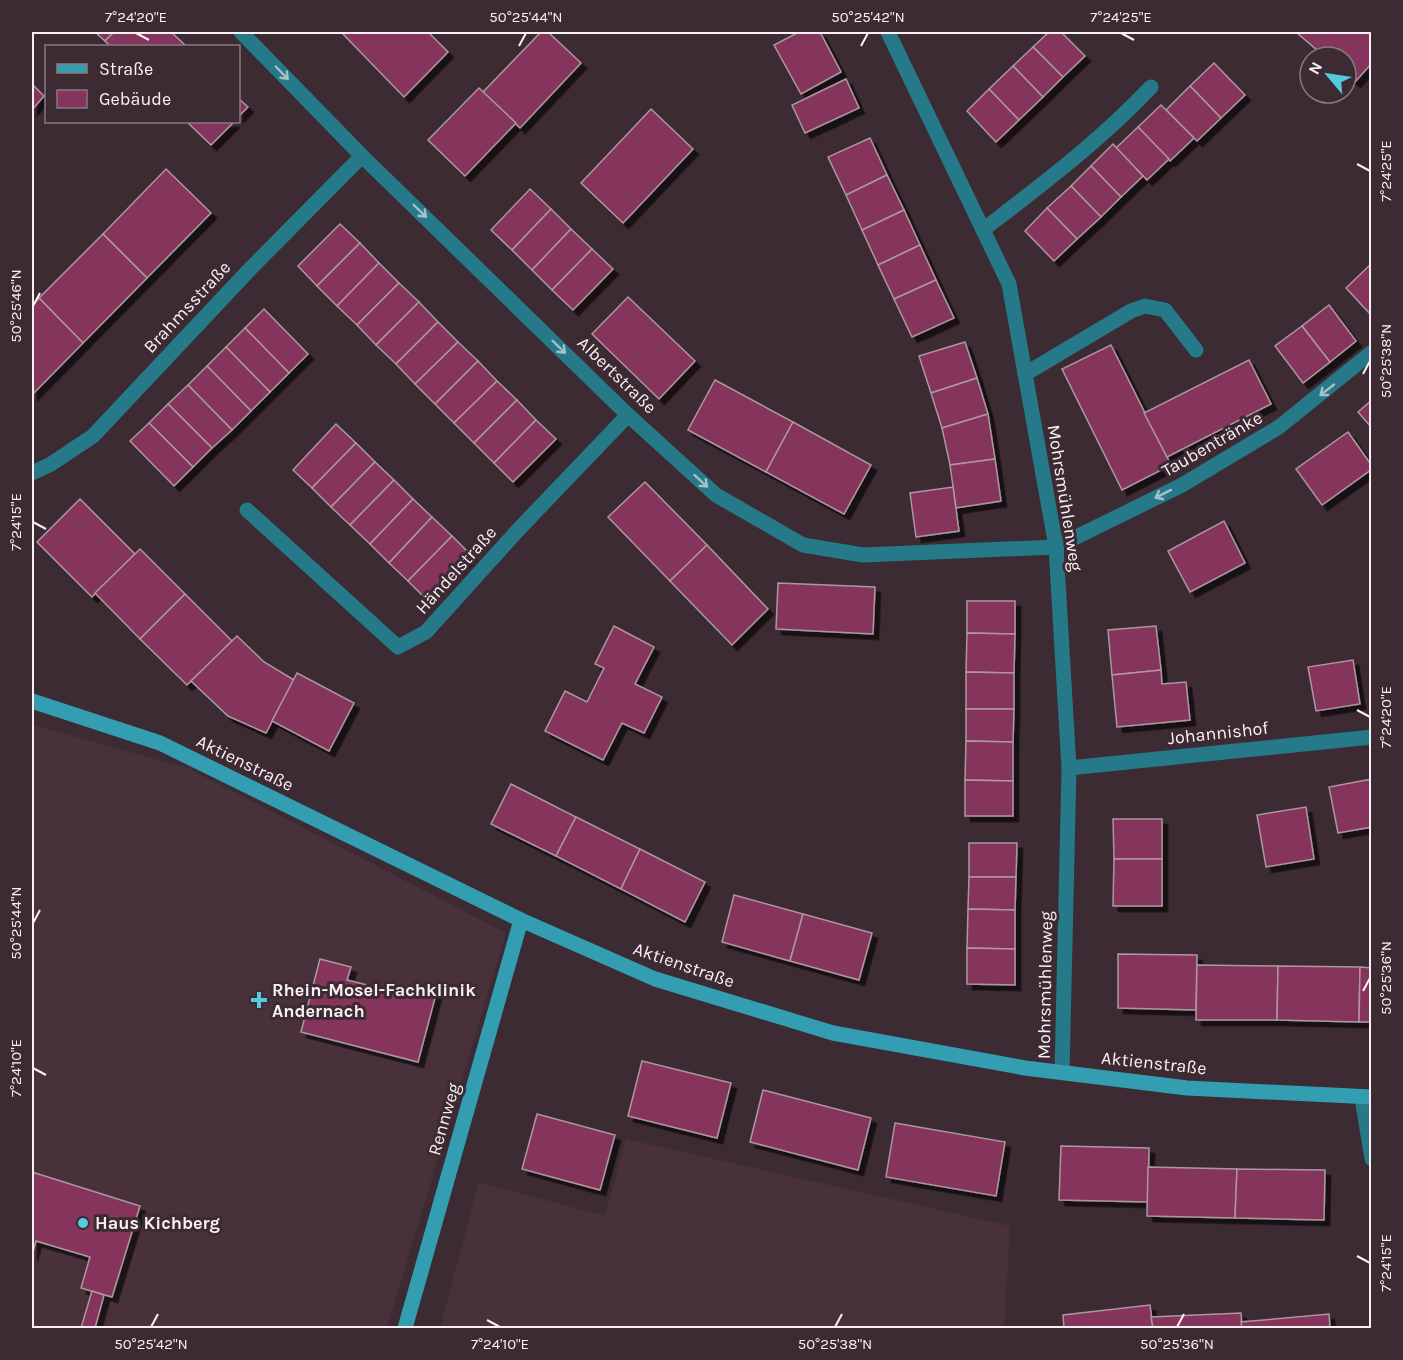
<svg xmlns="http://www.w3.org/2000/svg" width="1403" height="1360" font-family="Karla,sans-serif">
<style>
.built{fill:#49313b}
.building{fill:#85345c;stroke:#ac979f;stroke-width:1.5;filter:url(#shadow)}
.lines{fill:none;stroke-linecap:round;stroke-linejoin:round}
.lane{stroke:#257988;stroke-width:15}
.street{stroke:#257988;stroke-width:15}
.secondary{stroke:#339eb2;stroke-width:15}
.oneway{stroke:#a5c0c9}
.ticks{fill:none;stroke:#fbeff4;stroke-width:2}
.poi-dot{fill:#55cae0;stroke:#3c2b32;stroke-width:2}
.labels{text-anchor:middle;stroke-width:6;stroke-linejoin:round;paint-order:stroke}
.street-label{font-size:18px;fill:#fbeff4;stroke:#3c2b32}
.poi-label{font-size:18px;font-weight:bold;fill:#fbeff4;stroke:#3c2b32;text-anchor:start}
.neatline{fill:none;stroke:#fbeff4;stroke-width:2}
.ticks-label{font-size:15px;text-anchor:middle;fill:#fbeff4}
</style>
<defs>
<filter id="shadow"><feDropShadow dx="5.5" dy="5.5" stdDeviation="0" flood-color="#0009"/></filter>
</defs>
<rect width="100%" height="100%" fill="#3c2b32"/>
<!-- built -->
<g class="built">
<path d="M32 725 188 768 506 933 387 1328H32Z"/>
<path d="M626 1139 1010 1226 1004 1328H440L479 1182 605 1216Z"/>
</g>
<!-- building -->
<g class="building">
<path d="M95 32H114L105 41Z"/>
<path d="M114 32H171L186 46H110L105 41Z"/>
<path d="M343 32H428L448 52 404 97 342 33Z"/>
<path d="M541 32H548L581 63 520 128 483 92Z"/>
<path d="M799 32H820L841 72 801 94 774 45Z"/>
<path d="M1049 32H1061L1085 56 1063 77 1033 47Z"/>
<path d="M1296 32H1372V63L1355 82 1346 75V57H1325Z"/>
<path d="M1033 47 1063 77 1043 97 1013 66Z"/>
<path d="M1214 63 1245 95 1221 118 1190 86Z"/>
<path d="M1013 66 1043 97 1019 120 989 89Z"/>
<path d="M846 79 859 108 805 133 792 105Z"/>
<path d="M32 84 44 96 32 110Z"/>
<path d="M1190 86 1221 118 1197 141 1166 110Z"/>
<path d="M479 88 516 123 465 176 428 140Z"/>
<path d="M989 89 1019 120 996 142 967 111Z"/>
<path d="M238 98 248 107 238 117Z"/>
<path d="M1161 105 1194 138 1170 161 1138 127Z"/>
<path d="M651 109 693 149 623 223 581 183Z"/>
<path d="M187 122H234L211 145Z"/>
<path d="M1138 127 1169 159 1147 180 1116 148Z"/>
<path d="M870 138 887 175 846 195 828 157Z"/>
<path d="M1113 144 1143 176 1121 197 1091 166Z"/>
<path d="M1091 166 1121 197 1101 217 1071 186Z"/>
<path d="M166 169 211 213 147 278 103 234Z"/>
<path d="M887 175 904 210 862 230 846 195Z"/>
<path d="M1071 186 1101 217 1077 239 1047 208Z"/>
<path d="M530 189 551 209 512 250 491 230Z"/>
<path d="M1047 208 1077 239 1054 261 1025 231Z"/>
<path d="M551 209 571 229 532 270 512 250Z"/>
<path d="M904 210 920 245 878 265 862 230Z"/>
<path d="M340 224 360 243 317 286 298 266Z"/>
<path d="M571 229 592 249 552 290 532 270Z"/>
<path d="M103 234 147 278 83 343 39 298Z"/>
<path d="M360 243 379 263 337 306 317 286Z"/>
<path d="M920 245 936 280 894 299 878 265Z"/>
<path d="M592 249 613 269 573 310 552 290Z"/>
<path d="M379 263 399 283 357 325 337 306Z"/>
<path d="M1372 263V316L1346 288Z"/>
<path d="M936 280 954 318 912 337 894 299Z"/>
<path d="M399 283 419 302 376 345 357 325Z"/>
<path d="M628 297 695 361 659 399 592 334Z"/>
<path d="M39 298 83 343 32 395V306Z"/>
<path d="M419 302 438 322 396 364 376 345Z"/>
<path d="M1329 305 1356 341 1330 362 1302 326Z"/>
<path d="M264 309 308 354 289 373 245 328Z"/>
<path d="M438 322 458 342 415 384 396 364Z"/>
<path d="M1302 326 1330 362 1303 383 1275 346Z"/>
<path d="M245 328 289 373 270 392 226 347Z"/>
<path d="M458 342 478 361 435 404 415 384Z"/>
<path d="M965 342 977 378 931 393 919 356Z"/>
<path d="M1111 345 1171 465 1122 490 1062 369Z"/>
<path d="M226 347 270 392 251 411 207 366Z"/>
<path d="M1249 360 1271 404 1167 457 1144 413Z"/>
<path d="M478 361 497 381 454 423 435 404Z"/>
<path d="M207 366 251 411 232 430 188 385Z"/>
<path d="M977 378 988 414 942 428 931 393Z"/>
<path d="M715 380 793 422 766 472 688 430Z"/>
<path d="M497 381 517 400 474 443 454 423Z"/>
<path d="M188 385 232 430 212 448 168 404Z"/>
<path d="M517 400 536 420 494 463 474 443Z"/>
<path d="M1372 400V428L1358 412Z"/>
<path d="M168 404 212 448 193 467 149 423Z"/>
<path d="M988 414 995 459 950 465 942 428Z"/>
<path d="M536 420 556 439 513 482 494 463Z"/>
<path d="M793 422 871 465 844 514 766 472Z"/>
<path d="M149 423 193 467 174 486 130 441Z"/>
<path d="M336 424 356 443 312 488 293 470Z"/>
<path d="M1348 432 1372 466V469L1322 505 1296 469Z"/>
<path d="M356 443 375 462 331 507 312 488Z"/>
<path d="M995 459 1001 501 956 508 950 465Z"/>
<path d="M375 462 394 480 350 525 331 507Z"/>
<path d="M394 480 413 499 370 544 350 525Z"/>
<path d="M645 482 707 545 670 581 608 517Z"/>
<path d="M953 487 959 531 916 537 910 493Z"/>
<path d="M80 499 135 554 92 597 37 542Z"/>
<path d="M413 499 432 517 389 563 370 544Z"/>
<path d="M432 517 452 536 408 581 389 563Z"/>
<path d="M1224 521 1245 563 1190 592 1168 551Z"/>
<path d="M452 536 471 555 427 600 408 581Z"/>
<path d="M707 545 768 609 732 645 670 581Z"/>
<path d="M140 549 185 594 140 639 95 593Z"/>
<path d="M778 583 875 587 873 634 776 629Z"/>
<path d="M185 594 232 641 187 685 140 639Z"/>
<path d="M967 601H1015V634L967 633Z"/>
<path d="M614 626 654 647 635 684 662 697 644 733 622 723 603 760 545 731 565 691 587 702 604 668 595 664Z"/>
<path d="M1156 626 1161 670 1112 675 1108 630Z"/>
<path d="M967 633 1015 634 1014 673 966 672Z"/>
<path d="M237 636 264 662 294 680 266 733 228 716 191 681Z"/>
<path d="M1353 660 1360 704 1316 711 1308 667Z"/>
<path d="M1161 670 1162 684 1186 682 1190 720 1117 727 1112 675Z"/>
<path d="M966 672 1014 673V709H966Z"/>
<path d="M297 673 354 703 329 751 272 721Z"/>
<path d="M966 709H1014L1013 742 966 741Z"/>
<path d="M966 741 1013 742V781L965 780Z"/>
<path d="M1372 779V827L1338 833 1329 787Z"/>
<path d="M965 780 1013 781V816H965Z"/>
<path d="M511 784 576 817 556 856 491 824Z"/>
<path d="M1306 807 1314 859 1266 867 1257 815Z"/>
<path d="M576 817 640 849 621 889 556 856Z"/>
<path d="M1113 819H1162V859H1114Z"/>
<path d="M969 843H1017L1016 877H969Z"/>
<path d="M640 849 705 882 685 922 621 889Z"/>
<path d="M1114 859H1162V906H1113Z"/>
<path d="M969 877H1016L1015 910 968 909Z"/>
<path d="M734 895 803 914 790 961 722 942Z"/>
<path d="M968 909 1015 910V949L967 948Z"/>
<path d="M803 914 872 933 859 980 790 961Z"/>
<path d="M967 948 1015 949V985L967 984Z"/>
<path d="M1118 954 1197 955 1196 1010 1118 1008Z"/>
<path d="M320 959 351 967 347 980 407 995 409 987 436 994 418 1062 301 1032Z"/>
<path d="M1197 965 1278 966 1277 1020H1196Z"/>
<path d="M1278 966 1360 967 1359 1022 1277 1020Z"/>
<path d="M1360 967 1372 968V1022H1359Z"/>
<path d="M642 1061 731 1083 717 1138 628 1116Z"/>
<path d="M763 1090 871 1118 858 1170 750 1142Z"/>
<path d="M537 1114 615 1135 600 1190 522 1169Z"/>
<path d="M895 1123 1005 1142 996 1196 886 1177Z"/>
<path d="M1061 1146 1149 1148 1148 1202 1059 1200Z"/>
<path d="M1148 1167 1237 1169 1235 1218 1147 1216Z"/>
<path d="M1237 1169 1325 1170 1324 1220 1235 1218Z"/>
<path d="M32 1172 140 1206 112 1297 81 1288 90 1257 36 1241 32 1256Z"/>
<path d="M92 1291 104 1295 95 1328H81Z"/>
<path d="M1150 1305 1153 1328H1064L1063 1315Z"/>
<path d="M1241 1313 1242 1328H1153L1151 1317Z"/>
<path d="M1329 1314 1330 1328H1242L1241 1322Z"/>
</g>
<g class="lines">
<!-- lane -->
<g class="lane">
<path d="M983 230C1041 185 1100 141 1151 87"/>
<path d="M1025 374 1131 311 1145 306 1165 310 1196 350"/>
</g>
<!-- street -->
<g class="street">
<path d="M241 32 362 156 628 415 716 495 803 545 863 555 1056 547 1182 485 1279 427 1372 352"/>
<path d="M888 32 1009 284 1056 547 1069 768 1062 1072"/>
<path d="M32 473 51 464 93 436 251 268 362 156"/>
<path d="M247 510 398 647 426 632 518 530 628 415"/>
<path d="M1069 768 1372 737"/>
<path d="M1362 1098 1372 1159"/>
</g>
<!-- secondary -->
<g class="secondary">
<path d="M32 701 160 743 521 920 655 979 833 1033 1025 1068 1187 1088 1372 1097"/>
<path d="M405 1328 521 920"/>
</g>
</g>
<!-- one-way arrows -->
<defs><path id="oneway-shaft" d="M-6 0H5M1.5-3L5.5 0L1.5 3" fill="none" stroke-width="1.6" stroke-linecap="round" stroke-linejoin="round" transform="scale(1.5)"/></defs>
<g class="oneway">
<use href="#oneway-shaft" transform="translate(282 73) rotate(46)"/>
<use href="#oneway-shaft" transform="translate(420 211) rotate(44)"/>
<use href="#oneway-shaft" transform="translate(559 347) rotate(44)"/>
<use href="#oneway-shaft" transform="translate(1327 390) rotate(142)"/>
<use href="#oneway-shaft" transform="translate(701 481) rotate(42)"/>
<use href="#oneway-shaft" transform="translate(1163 494) rotate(153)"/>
</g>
<!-- ticks -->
<path class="ticks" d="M136 33 149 40M1121 33 1134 40M519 46 526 33M861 46 868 33M1357 164 1370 171M33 306 40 293M1363 374 1370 361M33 522 46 529M1357 710 1370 717M33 923 40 910M1363 991 1370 978M33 1068 46 1075M1357 1256 1370 1263M487 1320 500 1327M151 1327 158 1314M835 1327 842 1314M1177 1327 1184 1314"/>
<!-- markers -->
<g class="poi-dot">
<path d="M256 991h6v6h6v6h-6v6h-6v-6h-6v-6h6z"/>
<circle cx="83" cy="1223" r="6"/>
</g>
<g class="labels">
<!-- street labels -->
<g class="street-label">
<text transform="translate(187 307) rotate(-47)" y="6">Brahmsstraße</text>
<text transform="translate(617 375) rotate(44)" y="6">Albertstraße</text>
<text transform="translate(1212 444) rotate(-30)" y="6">Taubentränke</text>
<text transform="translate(1065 498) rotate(81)" y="6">Mohrsmühlenweg</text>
<text transform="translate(456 570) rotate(-48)" y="6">Händelstraße</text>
<text transform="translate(1218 733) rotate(-6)" y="6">Johannishof</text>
<text transform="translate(245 763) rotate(26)" y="6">Aktienstraße</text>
<text transform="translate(684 965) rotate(19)" y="6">Aktienstraße</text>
<text transform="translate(1045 985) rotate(-89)" y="6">Mohrsmühlenweg</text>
<text transform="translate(1154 1063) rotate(6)" y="6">Aktienstraße</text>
<text transform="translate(444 1119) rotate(-74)" y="6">Rennweg</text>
</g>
<!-- poi labels -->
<g class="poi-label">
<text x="272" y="996">Rhein-Mosel-Fachklinik<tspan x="272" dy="21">Andernach</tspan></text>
<text x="95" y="1229">Haus Kichberg</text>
</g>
</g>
<!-- border -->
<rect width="1403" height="1360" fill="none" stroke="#3c2b32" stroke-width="66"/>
<!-- legend -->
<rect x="45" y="45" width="195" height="78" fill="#3c2b32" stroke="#887980" stroke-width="1.5"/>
<rect x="57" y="64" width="30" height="9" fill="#339eb2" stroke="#887980" stroke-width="1.5"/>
<text x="99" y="75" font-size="18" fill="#fbeff4">Straße</text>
<rect x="57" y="90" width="30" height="18" fill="#85345c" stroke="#887980" stroke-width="1.5"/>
<text x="99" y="105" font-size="18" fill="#fbeff4">Gebäude</text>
<!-- north arrow -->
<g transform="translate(1328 75) rotate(299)"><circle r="28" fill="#3c2b32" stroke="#887980" stroke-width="1.5"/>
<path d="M0-4.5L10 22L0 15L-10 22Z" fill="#55cae0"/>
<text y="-9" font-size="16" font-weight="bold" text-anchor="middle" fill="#fbeff4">N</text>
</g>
<rect x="33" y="33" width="1337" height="1294" class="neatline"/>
<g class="ticks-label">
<text x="136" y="22">7°24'20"E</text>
<text x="526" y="22">50°25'44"N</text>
<text x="868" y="22">50°25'42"N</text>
<text x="1121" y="22">7°24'25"E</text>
<text transform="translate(1386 171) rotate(-90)" y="5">7°24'25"E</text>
<text transform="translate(16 306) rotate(-90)" y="5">50°25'46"N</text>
<text transform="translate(1386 361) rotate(-90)" y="5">50°25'38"N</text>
<text transform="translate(16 522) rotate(-90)" y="5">7°24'15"E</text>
<text transform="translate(1386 717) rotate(-90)" y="5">7°24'20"E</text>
<text transform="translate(16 923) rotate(-90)" y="5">50°25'44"N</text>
<text transform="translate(1386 978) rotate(-90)" y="5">50°25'36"N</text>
<text transform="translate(16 1068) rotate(-90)" y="5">7°24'10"E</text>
<text transform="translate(1386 1263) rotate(-90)" y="5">7°24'15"E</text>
<text x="151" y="1349">50°25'42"N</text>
<text x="500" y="1349">7°24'10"E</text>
<text x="835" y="1349">50°25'38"N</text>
<text x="1177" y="1349">50°25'36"N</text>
</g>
</svg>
